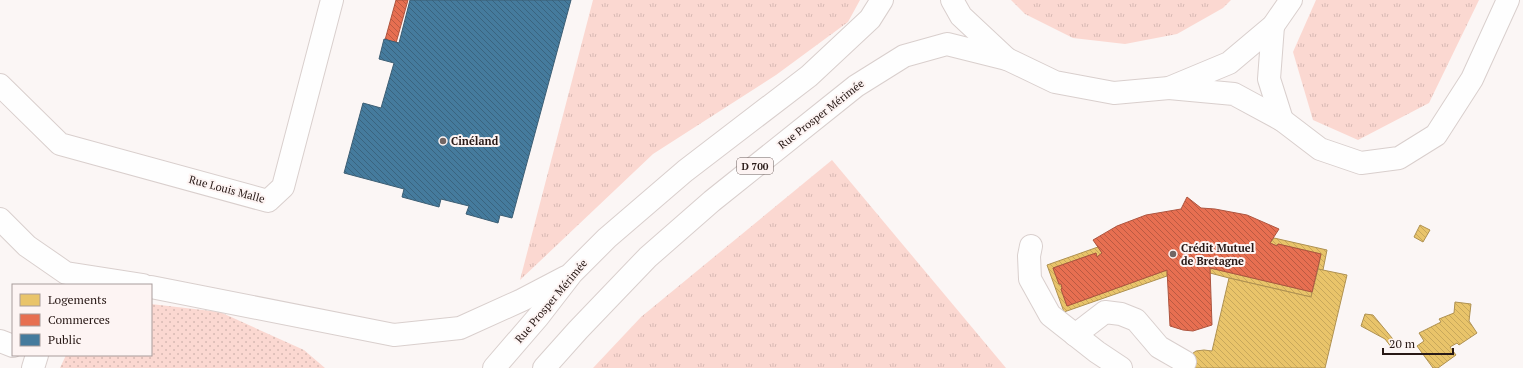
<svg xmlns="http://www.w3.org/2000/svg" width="1523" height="368" font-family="'PT Serif',serif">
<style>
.grass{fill:url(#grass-tufts)}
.garden{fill:url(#garden-dots)}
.homes{fill:url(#homes-back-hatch);stroke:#af9151}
.shops{fill:url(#shops-back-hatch);stroke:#ae553f}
.public{fill:url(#public-back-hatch);stroke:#3c5e74}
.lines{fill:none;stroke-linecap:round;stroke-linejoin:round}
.minor-casing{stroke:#d9cfcd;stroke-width:24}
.major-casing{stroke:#d9cfcd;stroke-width:24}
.minor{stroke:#fefefe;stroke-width:22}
.major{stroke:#fefefe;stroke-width:22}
.poi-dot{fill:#726664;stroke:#fdf4f3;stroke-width:1.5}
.labels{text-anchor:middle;stroke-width:4;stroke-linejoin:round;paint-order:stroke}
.shield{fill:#fdf4f3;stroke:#685b58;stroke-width:1}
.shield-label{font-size:10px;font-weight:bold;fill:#281916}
.street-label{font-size:11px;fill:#281916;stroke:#fdf4f3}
.poi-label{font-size:11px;font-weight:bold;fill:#281916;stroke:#fdf4f3;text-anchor:start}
</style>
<defs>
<pattern id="grass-tufts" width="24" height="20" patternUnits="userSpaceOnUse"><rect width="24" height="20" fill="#fbd8d1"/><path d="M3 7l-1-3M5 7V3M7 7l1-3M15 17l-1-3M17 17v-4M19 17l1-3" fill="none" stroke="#d7b9b3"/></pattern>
<pattern id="garden-dots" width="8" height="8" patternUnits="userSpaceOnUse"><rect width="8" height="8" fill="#fbd8d1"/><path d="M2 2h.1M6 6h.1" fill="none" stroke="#d7b9b3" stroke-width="1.8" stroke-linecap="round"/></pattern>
<pattern id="homes-back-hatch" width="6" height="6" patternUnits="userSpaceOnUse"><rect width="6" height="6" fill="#e9c46a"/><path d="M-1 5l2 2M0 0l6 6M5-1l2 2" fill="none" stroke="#c8a85b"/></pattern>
<pattern id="shops-back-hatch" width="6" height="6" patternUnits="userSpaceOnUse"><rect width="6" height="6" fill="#e76f51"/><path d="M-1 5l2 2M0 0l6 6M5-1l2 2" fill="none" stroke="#bb5a42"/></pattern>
<pattern id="public-back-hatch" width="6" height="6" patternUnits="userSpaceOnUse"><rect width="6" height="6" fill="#457b9d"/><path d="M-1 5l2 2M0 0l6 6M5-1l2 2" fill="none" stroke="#3a647f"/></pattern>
</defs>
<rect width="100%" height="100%" fill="#fbf6f5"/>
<!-- grass -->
<g class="grass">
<path d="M593 0H860L848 22 776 75 653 154 520 280Z"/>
<path d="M1011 0H1231L1223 8 1177 34 1125 44 1073 38 1025 14Z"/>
<path d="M1316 0H1479L1429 103 1358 140 1313 120 1293 52Z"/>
<path d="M832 160 1006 368H593L641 317Z"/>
</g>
<!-- garden -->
<path class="garden" d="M151 304 220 312 304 350 325 368H60L66 355H151Z"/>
<!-- homes -->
<g class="homes">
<path d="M1420 225 1430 230 1423 242 1414 237Z"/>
<path d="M1274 238 1327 250 1323 270 1318 269 1321 254 1278 244 1277 246 1270 243Z"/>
<path d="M1098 247 1102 253 1097 257 1096 253 1053 268 1059 284H1061L1062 288 1061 289 1067 306 1167 270V276L1064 312 1047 265Z"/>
<path d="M1210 268 1312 292 1311 297 1229 278 1210 273Z"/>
<path d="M1318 269 1347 275 1325 368H1181L1189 356 1196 351 1204 350 1212 351 1229 278 1311 297Z"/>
<path d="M1455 302 1471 304 1469 321 1477 333 1459 345 1457 343 1450 347 1456 355 1438 368H1433L1417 346 1424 341 1419 333 1441 322 1439 319 1454 313Z"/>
<path d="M1365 314 1373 315 1397 344 1392 348 1385 339 1361 326Z"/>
</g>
<!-- shops -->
<g class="shops">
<path d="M396 0H408L396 43 385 40Z"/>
<path d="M1187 197 1201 208 1215 209 1247 215 1279 229 1270 243 1277 246 1278 244 1321 254 1312 292 1210 268 1212 325 1193 331 1183 330 1170 326 1167 270 1067 306 1061 289 1062 288 1061 284H1059L1053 268 1096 253 1097 257 1102 253 1093 240 1117 226 1146 215 1181 209Z"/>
</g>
<!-- public -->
<path class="public" d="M410 0H571L512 218 500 215 498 223 466 214 469 206 441 199 439 207 402 197 404 189 344 173 363 103 381 108 394 63 379 59 384 39 399 43Z"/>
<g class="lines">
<!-- minor casing -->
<g class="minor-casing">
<g id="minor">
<path d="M1273 26 1269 79 1282 120"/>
<path d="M0 85 60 144 268 201 283 187 332 0"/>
<path d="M1169 88 1234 94 1282 120 1320 149 1361 163 1399 158 1436 135 1472 79 1508 0"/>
<path d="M1031 246 1029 256 1030 279 1050 315 1097 352 1121 368"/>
<path d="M1075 335 1105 312 1121 314 1136 320 1159 347 1185 362"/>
<path d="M0 341 13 346"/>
<path d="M33 368 37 355"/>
</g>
</g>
<!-- major casing -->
<g class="major-casing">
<g id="major">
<path d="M952 0 961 16 1007 59 1055 82 1114 93 1169 88 1229 63 1273 26 1291 0"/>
<path d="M0 219 27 246 66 273 143 285"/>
<path d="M151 287 394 335 460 328 522 300 566 277"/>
<path d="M494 368 538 317 572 273 607 238 685 171 809 76 870 19 882 0"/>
<path d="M544 368 578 330 648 257 712 201 856 86 904 56 947 44 1007 59"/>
</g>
</g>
<!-- minor -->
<use href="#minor" class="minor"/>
<!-- major -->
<use href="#major" class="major"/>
</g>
<!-- markers -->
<g class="poi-dot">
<circle cx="443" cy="141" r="4"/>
<circle cx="1173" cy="254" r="4"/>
</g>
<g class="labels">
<!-- shield labels -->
<rect class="shield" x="737" y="158" width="36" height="16" rx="3"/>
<g class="shield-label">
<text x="755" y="170">D 700</text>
</g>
<!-- street labels -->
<g class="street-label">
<text transform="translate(821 114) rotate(-38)" y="4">Rue Prosper Mérimée</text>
<text transform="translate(227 189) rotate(15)" y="4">Rue Louis Malle</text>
<text transform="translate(551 301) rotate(-50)" y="4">Rue Prosper Mérimée</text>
</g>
<!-- poi labels -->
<g class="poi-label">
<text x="451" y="145">Cinéland</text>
<text x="1181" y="252">Crédit Mutuel<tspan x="1181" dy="13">de Bretagne</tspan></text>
</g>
</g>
<!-- legend -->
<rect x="12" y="284" width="140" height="72" fill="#fdf4f3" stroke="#a89c9b"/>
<rect x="20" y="294" width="20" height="12" fill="#e9c46a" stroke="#a89c9b"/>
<text x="48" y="304" font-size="12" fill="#281916">Logements</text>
<rect x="20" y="314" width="20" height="12" fill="#e76f51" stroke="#a89c9b"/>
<text x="48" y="324" font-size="12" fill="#281916">Commerces</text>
<rect x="20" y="334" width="20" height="12" fill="#457b9d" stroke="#a89c9b"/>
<text x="48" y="344" font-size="12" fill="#281916">Public</text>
<!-- scale -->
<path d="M1383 348v6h70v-6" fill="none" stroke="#281916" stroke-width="2"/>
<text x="1389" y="348" font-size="12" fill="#281916" stroke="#fdf4f3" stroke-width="3" paint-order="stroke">20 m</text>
</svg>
